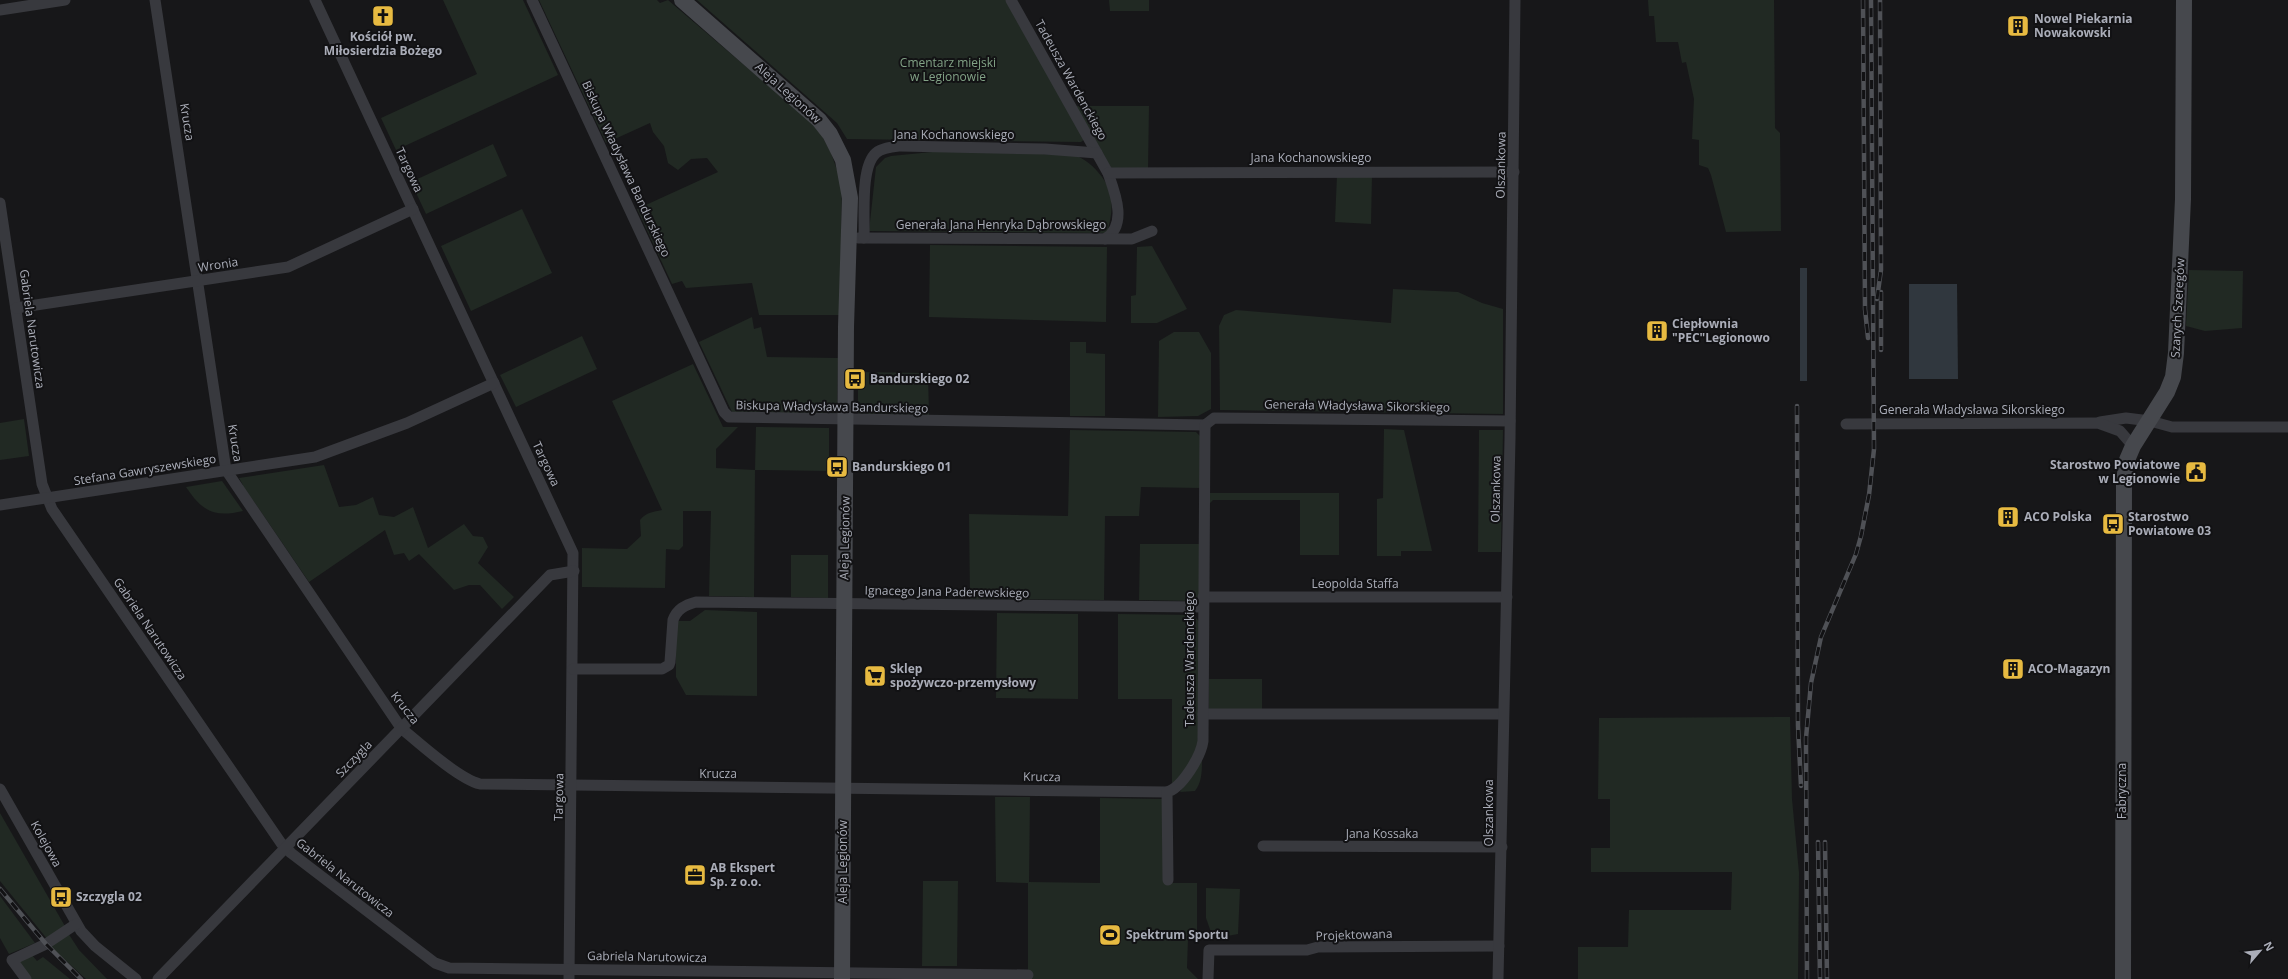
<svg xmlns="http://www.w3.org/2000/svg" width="2288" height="979" font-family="'Open Sans',sans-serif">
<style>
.green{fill:#212923}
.water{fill:#30373e}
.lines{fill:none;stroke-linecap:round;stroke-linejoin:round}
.street{stroke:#38393e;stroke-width:11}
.secondary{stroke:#46484d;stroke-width:16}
.rail-casing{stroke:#4f5156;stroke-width:4.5}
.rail{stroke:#121214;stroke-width:3;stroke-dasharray:9;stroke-linecap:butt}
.labels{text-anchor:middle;stroke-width:4;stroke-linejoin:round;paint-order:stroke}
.poi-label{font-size:12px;font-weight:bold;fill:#aaadb8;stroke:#121214;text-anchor:start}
.park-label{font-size:12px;fill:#82a286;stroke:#121214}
.street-label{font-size:12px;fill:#aaadb8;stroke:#121214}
</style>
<rect width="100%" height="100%" fill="#171719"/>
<!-- green -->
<g class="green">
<path d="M443 0H523L558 75 396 150 381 118 477 74Z"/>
<path d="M539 0H657L660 3 668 0 811 122 822 136 831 153 842 184 840 315H759L752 283 686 288 682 281 672 284 637 209 718 172 707 158 691 159 678 170 668 163 664 146 653 132 650 123 606 143Z"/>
<path d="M697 0H1006L1085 139 1081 142 847 139 837 123Z"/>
<path d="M1109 0H1149V11H1110Z"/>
<path d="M1648 0H1774L1775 128 1780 133 1781 231 1726 232 1711 175 1708 168 1699 165V140L1692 139 1694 99 1686 62 1682 63 1678 42H1656L1654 16H1649Z"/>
<path d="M1074 106H1149L1148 169H1109Z"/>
<path d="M493 144 507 176 426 214 411 182Z"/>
<path d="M942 151 1074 155C1090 160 1109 180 1111 198 1113 210 1110 221 1107 233L869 231 876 167 885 158 891 156Z"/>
<path d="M1337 175H1372L1371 224 1335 222Z"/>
<path d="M522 209 552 273 471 311 441 246Z"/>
<path d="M930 245 1107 247 1106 322 929 317Z"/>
<path d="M1152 246 1187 309 1157 323H1131V296L1136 295 1137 247Z"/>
<path d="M2189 270 2243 271 2242 328 2205 331 2186 326Z"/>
<path d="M1393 289 1458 292 1482 303 1503 309V414L1220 410 1219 326 1224 315 1236 310 1391 323Z"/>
<path d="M752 317 754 329 761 327 767 357 838 358 837 414 732 412 699 342Z"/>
<path d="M1174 332H1199L1211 353V409L1198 416 1158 417 1159 341Z"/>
<path d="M582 336 597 369 516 407 500 375Z"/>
<path d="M1070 342H1086V353L1105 354V416H1070Z"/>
<path d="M693 364 723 427H738L716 449V468L755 470 756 427 829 428V471L755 470 754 597 709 596 711 511H683V546L679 550 666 549 665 588 582 587V548L627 549 641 536 640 520C647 512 653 512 662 510L612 401Z"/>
<path d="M858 372 928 373 929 415 860 414 858 413Z"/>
<path d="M24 419 29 456 0 460V423Z"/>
<path d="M1384 429 1404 430 1432 551H1401V556H1377V499L1383 498Z"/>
<path d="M1070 430 1196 432 1201 437V488L1141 487 1139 516H1105L1104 600 970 599 969 514 1068 516Z"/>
<path d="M1479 430H1503L1501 552H1478Z"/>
<path d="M324 465 339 507 356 505 373 497 379 515 394 517 413 507 428 548 464 524 473 536 483 537 488 547 478 563 514 597 502 609 480 585H469L454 590 419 554 409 561 404 553 394 555 385 530 309 582 255 503 241 487 243 485 239 478Z"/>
<path d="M222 481 243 511C214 518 202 511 186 487Z"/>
<path d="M1210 493H1339V555H1300V500H1213L1210 503Z"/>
<path d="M1140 544H1201L1200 594 1193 601 1139 600Z"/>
<path d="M791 555H828V598L791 597Z"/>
<path d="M705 610 757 612V696L686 695 676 677V621H690Z"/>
<path d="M997 613 1078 614V699L996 698Z"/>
<path d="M1118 614 1193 615 1200 622 1199 747 1184 774 1172 784V699H1118Z"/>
<path d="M1209 679H1262V711L1209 712Z"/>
<path d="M1790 717 1792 799 1799 873 1798 979H1578V947H1628L1629 910H1731L1732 872H1591V848H1610V799H1598L1599 718Z"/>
<path d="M1202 759C1202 770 1202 782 1195 791L1180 792Z"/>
<path d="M995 797H1030L1029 882 1100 883V798L1163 799 1164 883H1197V931L1188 939 1187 968 1198 979H1028V883L996 882Z"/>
<path d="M0 813 66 928 48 940 0 881Z"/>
<path d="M923 881H958L957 966H922Z"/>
<path d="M1206 888 1240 889 1238 934 1222 937 1212 935 1206 918Z"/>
<path d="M0 896 35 943 9 954 0 938Z"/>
<path d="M68 933 79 950 107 979H86L51 947Z"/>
<path d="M31 954 37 961 43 957 70 979H30L19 964 22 958Z"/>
</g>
<!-- water -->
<g class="water">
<rect x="1800" y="268" width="7" height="113"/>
<path d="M1909 284H1957L1958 379H1909Z"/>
</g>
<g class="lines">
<!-- street -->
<g class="street">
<path d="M155 0 226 470 401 728C419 743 459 779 480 784L1167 792"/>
<path d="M315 0 573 553 569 979"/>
<path d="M532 0 724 412 729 417 1205 425"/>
<path d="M1011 0 1108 173C1115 193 1128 225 1105 239"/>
<path d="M0 10 65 0"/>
<path d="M1108 173 1514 172"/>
<path d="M0 203 42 484 52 509 281 843 291 853 435 963 449 968 1028 975"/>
<path d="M858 238 1132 239 1152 231"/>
<path d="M864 238C865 217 860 167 876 153 882 148 892 147 900 146L1045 149 1097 153"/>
<path d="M16 308 288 267 413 209"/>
<path d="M2100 422 2126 418 2150 421 2172 427H2288"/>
<path d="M1846 424 2098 423 2120 431 2133 446"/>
<path d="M1205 425 1214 418 1510 421"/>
<path d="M0 505 315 457 407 423 494 383"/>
<path d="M1203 597H1507"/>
<path d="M573 669H662L669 665 670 662 673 620C677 609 685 605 696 602L1203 607"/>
<path d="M1203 714H1503"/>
<path d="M0 789 81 931 95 946 136 979"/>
<path d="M1263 846 1502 847"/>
<path d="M1168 880 1167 792C1182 788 1201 756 1203 741L1205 425"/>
<path d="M26 979 12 960 46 944 76 924"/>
<path d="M158 979 550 575 574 571"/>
<path d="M1208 979 1209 950H1307L1318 947 1499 946"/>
<path d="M1498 979 1510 439 1515 0"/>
</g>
<!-- secondary -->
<g class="secondary">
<path d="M682 0 819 120 830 134 843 160 850 198 846 327 842 979"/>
<path d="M2123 979 2124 481 2127 460 2133 446 2167 392 2173 377 2176 353 2183 199 2184 0"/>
</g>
<!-- rail casing -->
<g class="rail-casing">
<g id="rail">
<path d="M1863 0 1865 309 1868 338"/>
<path d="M1881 292V350"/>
<path d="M1877 299 1881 270 1880 0"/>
<path d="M1797 406 1798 726 1801 786"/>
<path d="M1818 842 1820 979"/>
<path d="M1825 842 1827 979"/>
<path d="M0 889 46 944 81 979"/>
<path d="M1807 979 1806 738 1811 683 1821 637 1856 554 1861 536 1869 495 1874 449 1871 0"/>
</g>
</g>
<!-- rail -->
<use href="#rail" class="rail"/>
</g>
<!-- icons -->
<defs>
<g id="church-square" transform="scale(1.15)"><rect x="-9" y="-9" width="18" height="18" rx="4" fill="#e7ba41" stroke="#121214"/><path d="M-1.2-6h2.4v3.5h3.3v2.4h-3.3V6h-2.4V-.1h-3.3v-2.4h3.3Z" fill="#111"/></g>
<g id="building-square" transform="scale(1.15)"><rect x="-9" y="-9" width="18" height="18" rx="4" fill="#e7ba41" stroke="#121214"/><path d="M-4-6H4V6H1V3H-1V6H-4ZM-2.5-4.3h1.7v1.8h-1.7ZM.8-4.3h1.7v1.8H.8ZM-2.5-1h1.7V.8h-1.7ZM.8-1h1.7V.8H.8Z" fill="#111"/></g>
<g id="bus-square" transform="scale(1.15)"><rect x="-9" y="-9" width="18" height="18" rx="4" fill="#e7ba41" stroke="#121214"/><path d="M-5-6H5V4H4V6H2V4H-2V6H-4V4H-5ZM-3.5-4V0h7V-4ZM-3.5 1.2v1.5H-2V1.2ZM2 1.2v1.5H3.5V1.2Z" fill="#111"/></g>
<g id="civic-square" transform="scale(1.15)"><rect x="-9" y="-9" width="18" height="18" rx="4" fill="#e7ba41" stroke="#121214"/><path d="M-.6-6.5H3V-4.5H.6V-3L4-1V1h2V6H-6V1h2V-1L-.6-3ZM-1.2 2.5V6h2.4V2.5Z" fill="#111"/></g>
<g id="supermarket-square" transform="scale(1.15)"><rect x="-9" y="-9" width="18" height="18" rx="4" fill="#e7ba41" stroke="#121214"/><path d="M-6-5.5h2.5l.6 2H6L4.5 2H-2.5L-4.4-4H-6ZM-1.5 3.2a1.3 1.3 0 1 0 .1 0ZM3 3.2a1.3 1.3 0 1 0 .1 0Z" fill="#111"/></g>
<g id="office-square" transform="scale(1.15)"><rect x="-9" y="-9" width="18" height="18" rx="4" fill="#e7ba41" stroke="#121214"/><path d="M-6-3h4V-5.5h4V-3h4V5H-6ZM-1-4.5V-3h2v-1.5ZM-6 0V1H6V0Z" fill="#111"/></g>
<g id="stadium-square" transform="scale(1.15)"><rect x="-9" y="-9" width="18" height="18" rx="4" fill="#e7ba41" stroke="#121214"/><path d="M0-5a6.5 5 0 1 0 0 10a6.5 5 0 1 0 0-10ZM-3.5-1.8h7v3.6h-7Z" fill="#111"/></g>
</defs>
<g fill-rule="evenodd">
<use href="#church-square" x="383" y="16"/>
<use href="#building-square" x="2018" y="26"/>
<use href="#building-square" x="1657" y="331"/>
<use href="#bus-square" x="855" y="379"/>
<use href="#bus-square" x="837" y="467"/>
<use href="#civic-square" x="2196" y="472"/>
<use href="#building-square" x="2008" y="517"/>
<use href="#bus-square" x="2113" y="524"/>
<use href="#building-square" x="2013" y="669"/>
<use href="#supermarket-square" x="875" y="676"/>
<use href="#office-square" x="695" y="875"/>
<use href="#bus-square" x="61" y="897"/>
<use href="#stadium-square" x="1110" y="935"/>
</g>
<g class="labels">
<!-- poi labels -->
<g class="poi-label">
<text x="2034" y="23">Nowel Piekarnia<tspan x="2034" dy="14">Nowakowski</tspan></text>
<text x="383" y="41" text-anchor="middle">Kościół pw.<tspan x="383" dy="14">Miłosierdzia Bożego</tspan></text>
<text x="1672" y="328">Ciepłownia<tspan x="1672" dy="14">"PEC"Legionowo</tspan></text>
<text x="870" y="383">Bandurskiego 02</text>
<text x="2180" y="469" text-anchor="end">Starostwo Powiatowe<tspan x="2180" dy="14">w Legionowie</tspan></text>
<text x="852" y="471">Bandurskiego 01</text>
<text x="2024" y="521">ACO Polska</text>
<text x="2128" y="521">Starostwo<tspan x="2128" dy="14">Powiatowe 03</tspan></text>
<text x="890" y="673">Sklep<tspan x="890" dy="14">spożywczo-przemysłowy</tspan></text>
<text x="2028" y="673">ACO-Magazyn</text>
<text x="710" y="872">AB Ekspert<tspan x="710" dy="14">Sp. z o.o.</tspan></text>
<text x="76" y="901">Szczygla 02</text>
<text x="1126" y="939">Spektrum Sportu</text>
</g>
<!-- park labels -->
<g class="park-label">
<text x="948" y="67">Cmentarz miejski<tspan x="948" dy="14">w Legionowie</tspan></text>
</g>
<!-- street labels -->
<g class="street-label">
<text transform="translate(1071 80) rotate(61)" y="4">Tadeusza Wardenckiego</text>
<text transform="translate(788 93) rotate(42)" y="4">Aleja Legionów</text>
<text transform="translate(187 122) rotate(81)" y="4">Krucza</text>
<text x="954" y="139">Jana Kochanowskiego</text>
<text x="1311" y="162">Jana Kochanowskiego</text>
<text transform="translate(1501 165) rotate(-89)" y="4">Olszankowa</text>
<text transform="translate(626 169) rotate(65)" y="4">Biskupa Władysława Bandurskiego</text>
<text transform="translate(409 170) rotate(65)" y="4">Targowa</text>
<text x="1001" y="229">Generała Jana Henryka Dąbrowskiego</text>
<text transform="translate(218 265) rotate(-9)" y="4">Wronia</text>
<text transform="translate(2178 308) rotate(-87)" y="4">Szarych Szeregów</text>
<text transform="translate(32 329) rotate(82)" y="4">Gabriela Narutowicza</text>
<text transform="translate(1357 406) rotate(1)" y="4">Generała Władysława Sikorskiego</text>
<text transform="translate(832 407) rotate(1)" y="4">Biskupa Władysława Bandurskiego</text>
<text x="1972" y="414">Generała Władysława Sikorskiego</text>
<text transform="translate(235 443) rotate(81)" y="4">Krucza</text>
<text transform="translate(546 464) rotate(65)" y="4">Targowa</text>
<text transform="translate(145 470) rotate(-9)" y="4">Stefana Gawryszewskiego</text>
<text transform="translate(1496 489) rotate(-89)" y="4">Olszankowa</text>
<text transform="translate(845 538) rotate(-89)" y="4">Aleja Legionów</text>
<text x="1355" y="588">Leopolda Staffa</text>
<text transform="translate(947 592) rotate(1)" y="4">Ignacego Jana Paderewskiego</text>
<text transform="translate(150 629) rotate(56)" y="4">Gabriela Narutowicza</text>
<text transform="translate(1190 659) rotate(-90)" y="4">Tadeusza Wardenckiego</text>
<text transform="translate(405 708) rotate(52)" y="4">Krucza</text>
<text transform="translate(354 759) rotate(-46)" y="4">Szczygla</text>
<text x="718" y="778">Krucza</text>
<text transform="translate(1042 777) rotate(1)" y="4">Krucza</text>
<text transform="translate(2122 791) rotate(-90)" y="4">Fabryczna</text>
<text transform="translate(559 797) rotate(-89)" y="4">Targowa</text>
<text transform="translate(1489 813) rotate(-90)" y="4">Olszankowa</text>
<text x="1382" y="838">Jana Kossaka</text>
<text transform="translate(46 844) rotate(61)" y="4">Kolejowa</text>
<text transform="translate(843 862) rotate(-90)" y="4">Aleja Legionów</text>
<text transform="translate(345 878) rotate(38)" y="4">Gabriela Narutowicza</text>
<text transform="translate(1354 935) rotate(-2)" y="4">Projektowana</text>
<text transform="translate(647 957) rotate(1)" y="4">Gabriela Narutowicza</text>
</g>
</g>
<!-- north arrow -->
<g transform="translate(2260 951) rotate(62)" stroke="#121214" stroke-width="3" paint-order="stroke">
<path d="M0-3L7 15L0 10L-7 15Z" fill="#aaadb8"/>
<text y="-6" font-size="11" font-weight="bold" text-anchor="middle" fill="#aaadb8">N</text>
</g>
</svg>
